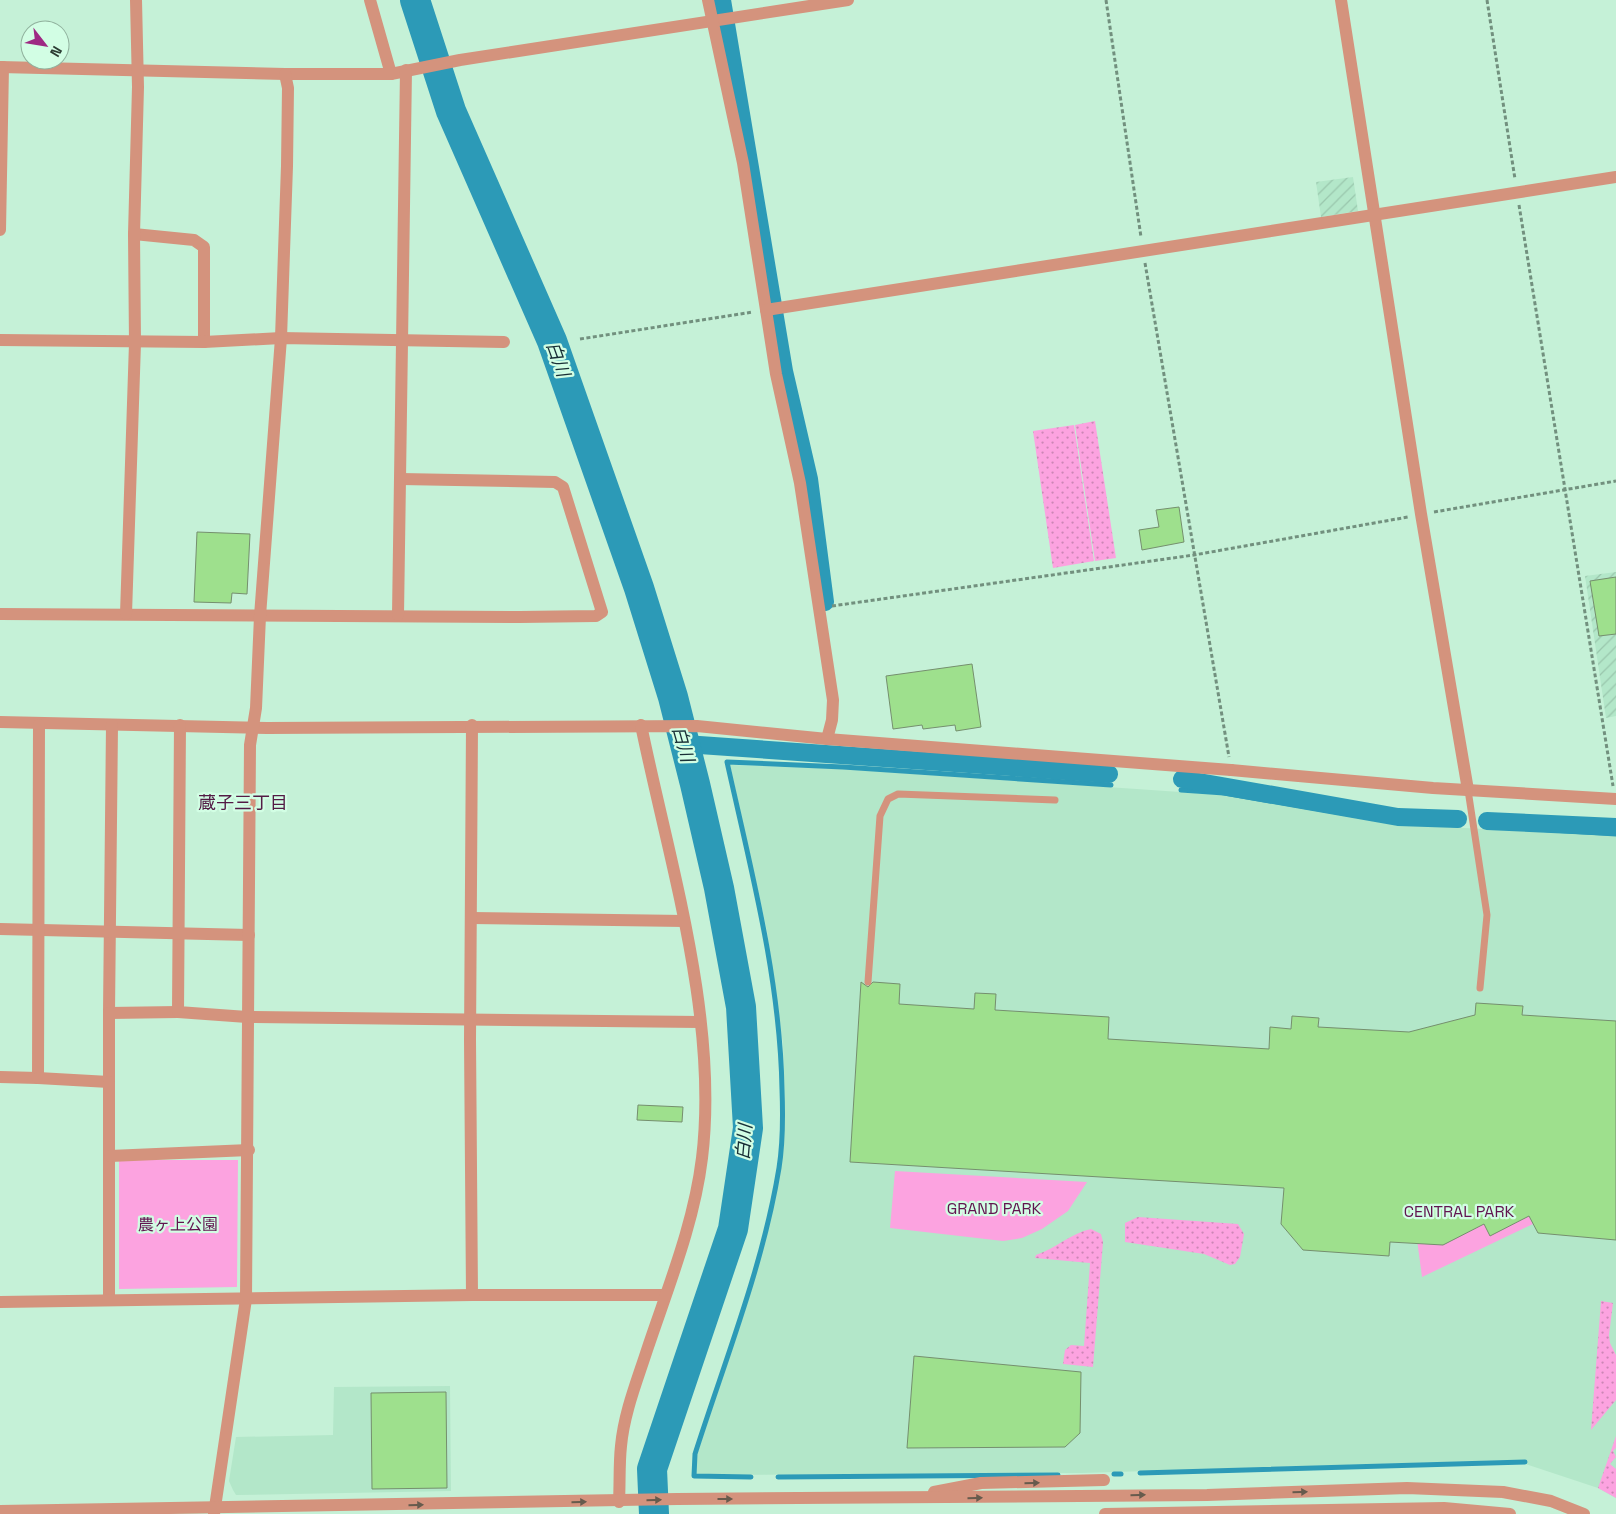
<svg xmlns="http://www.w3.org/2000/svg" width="1616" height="1514" font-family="'Space Grotesk','Noto Sans JP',sans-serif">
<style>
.built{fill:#b3e7c9}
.industrial{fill:url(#industrial-furrows)}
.grass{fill:url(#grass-dots)}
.park{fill:#fca3e0}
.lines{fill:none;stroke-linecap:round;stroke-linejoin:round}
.stream{stroke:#2c9ab7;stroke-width:5}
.canal{stroke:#2c9ab7;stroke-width:18}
.river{stroke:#2c9ab7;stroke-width:30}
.building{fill:#9ee08d;stroke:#758f6e}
.path{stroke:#72907e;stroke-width:3;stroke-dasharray:4 2.5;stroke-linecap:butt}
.service{stroke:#d4937d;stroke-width:7}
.minor{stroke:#d4937d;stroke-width:12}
.tertiary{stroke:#d4937d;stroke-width:12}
.oneway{fill:#675b4d}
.labels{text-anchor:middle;stroke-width:4.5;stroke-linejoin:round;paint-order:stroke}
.park-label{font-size:16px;fill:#61144f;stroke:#d2fee4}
.water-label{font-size:18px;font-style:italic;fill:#182f36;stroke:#d2fee4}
.neighbourhood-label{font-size:18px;fill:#531b45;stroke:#d2fee4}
</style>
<defs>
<pattern id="industrial-furrows" width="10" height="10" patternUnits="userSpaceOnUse" patternTransform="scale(1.25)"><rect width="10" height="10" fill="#b3e7c9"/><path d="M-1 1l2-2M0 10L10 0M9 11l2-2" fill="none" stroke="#9ac7ad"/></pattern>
<pattern id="grass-dots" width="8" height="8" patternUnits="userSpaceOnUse" patternTransform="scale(1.25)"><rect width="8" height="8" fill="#fca3e0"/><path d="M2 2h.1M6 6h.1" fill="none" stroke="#cc86b6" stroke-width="1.8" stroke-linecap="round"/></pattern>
</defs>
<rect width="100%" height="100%" fill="#c5f1d7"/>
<!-- built -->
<g class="built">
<path d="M730 765 843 769 1224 795 1389 824 1616 836V1498L1598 1488 1513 1460 1082 1473 696 1475 697 1454 744 1314 767 1232 781 1167 785 1111 783 1044 767 931Z"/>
<path d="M450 1386 451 1491 236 1495 233 1490 229 1481 236 1437 333 1435 334 1387Z"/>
</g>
<!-- industrial -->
<g class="industrial">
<path d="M1353 177 1358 211 1321 217 1316 182Z"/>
<path d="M1616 572V716L1606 718 1585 576Z"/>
</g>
<!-- grass -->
<g class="grass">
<path d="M1095 421 1116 558 1095 561 1075 425Z"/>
<path d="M1074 425 1094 561 1053 568 1033 431Z"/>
<path d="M1138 1217 1238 1224 1244 1234 1240 1257 1235 1264 1230 1265 1204 1254 1125 1242V1223Z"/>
<path d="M1091 1229 1101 1234 1103 1242 1093 1367 1063 1364 1065 1350 1071 1345 1084 1346 1090 1263 1035 1258 1036 1255C1055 1249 1071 1233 1091 1229Z"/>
<path d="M1601 1301 1613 1303 1609 1335 1610 1343 1616 1355V1400L1591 1430Z"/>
<path d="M1616 1436V1448L1613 1451 1616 1457 1610 1464 1616 1469V1498L1598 1488Z"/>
</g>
<!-- park -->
<g class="park">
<path d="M119 1160H238L237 1287 119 1289Z"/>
<path d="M1407 1165 1524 1206 1533 1224 1422 1277Z"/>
<path d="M895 1171 1087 1182 1068 1211 1042 1229 1022 1238 1003 1241 890 1228Z"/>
</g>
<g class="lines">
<!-- stream -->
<g class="stream">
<path d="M1181 790 1224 793 1389 821 1460 825"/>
<path d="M1488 826 1616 834"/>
<path d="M1140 1473 1525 1462"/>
<path d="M1114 1474H1121"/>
<path d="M751 1477 694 1476 695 1454C725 1360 763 1266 779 1168 783 1143 783 1115 782 1089 780 978 751 870 727 762L843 767 1111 785"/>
<path d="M778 1477 1058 1475"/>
</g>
<!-- canal -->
<g class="canal">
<path d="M722 0 784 371 809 479 825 602"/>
<path d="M685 744 1109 774"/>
<path d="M1182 779 1398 817 1458 819"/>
<path d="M1487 821 1616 827"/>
</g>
<!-- river -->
<path class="river" d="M415 0 451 111 552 341 639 588 673 697 695 784 719 888 741 1007 748 1128 733 1229 652 1469 654 1514"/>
</g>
<!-- building -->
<g class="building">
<path d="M1179 507 1184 542 1142 550 1139 530 1159 527 1156 510Z"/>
<path d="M197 532 250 534 247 594 232 593 231 603 194 602Z"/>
<path d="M1616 577V634L1599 636 1590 581Z"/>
<path d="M972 664 981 727 956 731 955 725 923 729 922 725 893 729 886 676Z"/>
<path d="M861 982 868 987 873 982 900 984 899 1004 974 1009 975 993 996 994 995 1010 1109 1017 1108 1039 1269 1049 1270 1027 1291 1029 1292 1016 1319 1018 1318 1027 1409 1032 1475 1015 1476 1003 1523 1006 1522 1015 1616 1021V1240L1538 1233 1529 1216 1490 1236 1484 1224 1443 1245 1390 1242 1389 1256 1303 1250 1281 1224 1284 1188 850 1162Z"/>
<path d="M638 1105 683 1107 682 1122 637 1120Z"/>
<path d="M914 1356 1081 1372 1080 1433 1065 1447 907 1448Z"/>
<path d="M446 1392 447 1488 372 1489 371 1393Z"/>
</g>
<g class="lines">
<!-- path -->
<g class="path">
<path d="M1106 0 1141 237"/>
<path d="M1487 0 1515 179"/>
<path d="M1519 205 1613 786"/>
<path d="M1145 263 1229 757"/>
<path d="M580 339 753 312"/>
<path d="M1434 512 1616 481"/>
<path d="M832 606 1194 555 1408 517"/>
</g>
<!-- service -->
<g class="service">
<path d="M1468 790 1487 915 1480 988"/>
<path d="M868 982 880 816 888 799 898 794 1055 800"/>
</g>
<!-- minor -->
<g class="minor">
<path d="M370 0 391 74"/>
<path d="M0 67 285 74H391L460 60 848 0"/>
<path d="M0 230 3 67"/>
<path d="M134 234 194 240 204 247V342"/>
<path d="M0 340 204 342 281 338 504 342"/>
<path d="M0 614 520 617 596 616 602 612 563 487 555 482 401 479"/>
<path d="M126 614 135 343 134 234 138 87 136 0"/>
<path d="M398 615 406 70"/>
<path d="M0 722 267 728 697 726 827 739 1231 770"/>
<path d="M112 725 109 1013 178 1012"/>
<path d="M180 725 178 1012 247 1017 700 1022"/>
<path d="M472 918 684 921"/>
<path d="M0 929 249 935"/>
<path d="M0 1077 38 1078 39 725"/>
<path d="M38 1078 109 1082V1013"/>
<path d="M109 1082V1299"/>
<path d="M110 1156 249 1150"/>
<path d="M472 1295 470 1040 472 725"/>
<path d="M0 1302 472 1295H665"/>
<path d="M619 1502C620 1483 619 1464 621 1446 624 1413 637 1381 647 1350 668 1287 694 1224 702 1158 719 1019 669 861 641 725"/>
<path d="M214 1514 246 1299 250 745 256 708 260 616 281 338 287 166 288 88 285 74"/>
</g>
<!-- tertiary -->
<g class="tertiary">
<path d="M708 0 743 163 776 374 800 483 833 700 832 720 827 739"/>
<path d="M1341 0 1421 514 1468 790"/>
<path d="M766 310 1616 177"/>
<path d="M1231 770 1433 788 1616 799"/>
<path d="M934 1492 981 1483 1104 1480"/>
<path d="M0 1511 677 1499 1207 1495 1407 1488 1503 1492 1551 1501 1584 1514"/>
<path d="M1105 1514 1444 1508 1510 1514"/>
</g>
</g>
<!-- one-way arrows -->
<defs><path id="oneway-solid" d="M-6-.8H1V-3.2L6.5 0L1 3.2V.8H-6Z" transform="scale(1.25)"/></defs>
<g class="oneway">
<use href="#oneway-solid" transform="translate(1032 1483) rotate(-2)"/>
<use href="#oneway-solid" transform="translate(1300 1492) rotate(-2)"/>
<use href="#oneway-solid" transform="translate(1138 1495) rotate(-1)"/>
<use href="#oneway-solid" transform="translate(975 1498) rotate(-1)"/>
<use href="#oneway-solid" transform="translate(725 1499)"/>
<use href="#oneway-solid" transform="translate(654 1500) rotate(-1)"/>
<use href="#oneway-solid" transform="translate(579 1502) rotate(-1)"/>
<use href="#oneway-solid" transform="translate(416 1505) rotate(-1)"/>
</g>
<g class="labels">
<!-- park labels -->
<g class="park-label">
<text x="994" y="1214">GRAND PARK</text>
<text x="1459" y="1217">CENTRAL PARK</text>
<text x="178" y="1230">農ヶ上公園</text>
</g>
<!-- water labels -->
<g class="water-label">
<text transform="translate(558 359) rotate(70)" y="6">白川</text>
<text transform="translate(683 744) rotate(74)" y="6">白川</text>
<text transform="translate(744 1142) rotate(-85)" y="6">白川</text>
</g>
<!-- neighbourhood labels -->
<g class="neighbourhood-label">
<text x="243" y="809">蔵子三丁目</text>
</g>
</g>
<!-- north arrow -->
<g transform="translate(45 45) rotate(121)"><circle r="24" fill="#d2fee4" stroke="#90b19d"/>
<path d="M0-4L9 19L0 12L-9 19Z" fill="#9e2983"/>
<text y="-8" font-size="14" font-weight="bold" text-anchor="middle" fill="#2c3d33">N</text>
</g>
</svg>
